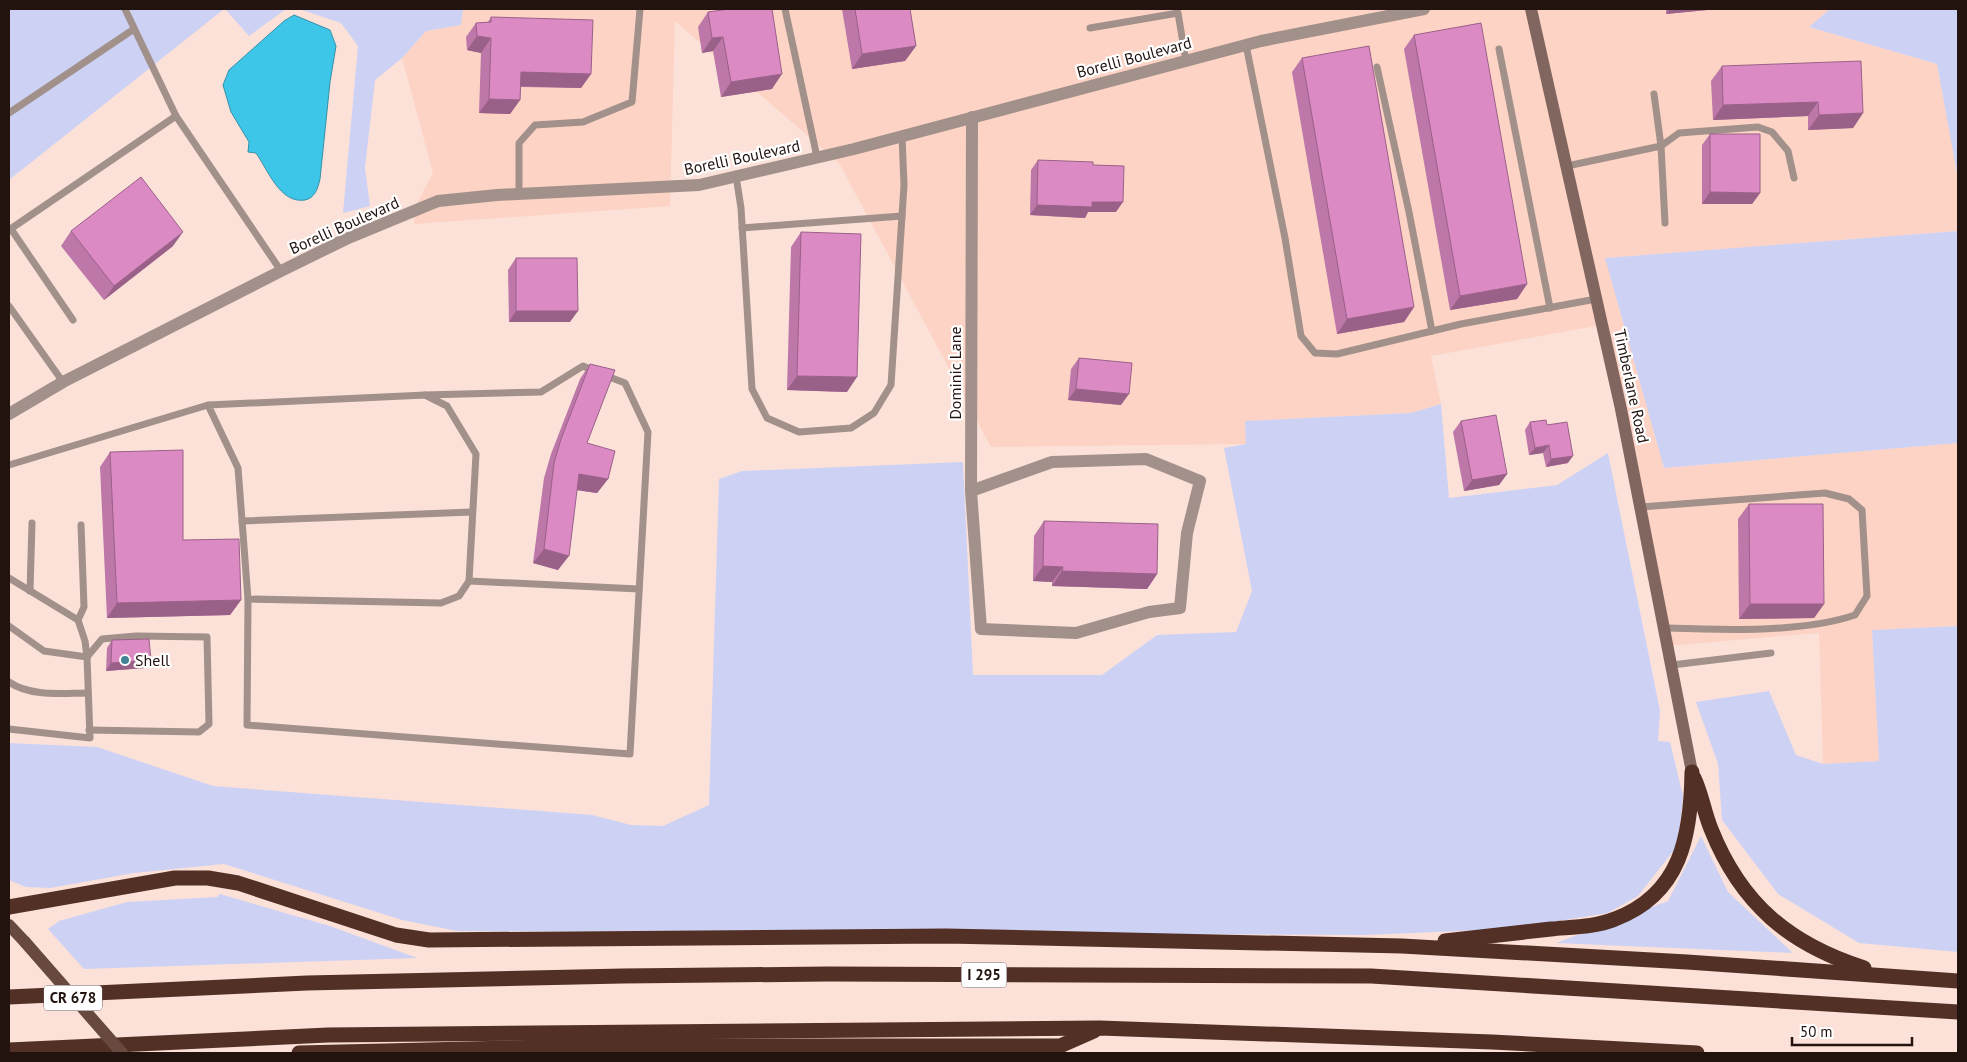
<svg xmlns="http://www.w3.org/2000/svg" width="1967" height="1062" font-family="'PT Sans',sans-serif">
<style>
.built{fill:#fdd3c5}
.green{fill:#cdd2f5}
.water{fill:#3ec6e8;stroke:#3690a7}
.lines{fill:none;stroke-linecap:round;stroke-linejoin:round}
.lane{stroke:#a2908a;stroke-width:7}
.street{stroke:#a2908a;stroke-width:12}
.secondary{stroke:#80665e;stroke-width:12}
.primary{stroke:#67493f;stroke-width:12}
.highway{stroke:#523025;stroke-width:15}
.primary-bridge{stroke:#67493f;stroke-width:12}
.wall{fill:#bd77a8}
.shaded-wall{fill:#9a6188}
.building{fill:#dc8ac3;stroke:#9a6188}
.poi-dot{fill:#418194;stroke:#fff;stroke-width:2}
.labels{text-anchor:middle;stroke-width:4.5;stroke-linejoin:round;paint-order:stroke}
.shield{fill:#fff;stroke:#645a56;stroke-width:1}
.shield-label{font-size:15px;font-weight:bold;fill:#22130e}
.street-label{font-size:16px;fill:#22130e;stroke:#fff}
.poi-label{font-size:16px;fill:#22130e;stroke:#fff;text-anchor:start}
</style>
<rect width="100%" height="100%" fill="#fce1d9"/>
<!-- built -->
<path class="built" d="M463 9H1830L1809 27 1937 64 1958 179V231L1606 258 1664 468 1958 443V626L1872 630 1880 761 1823 764 1819 633 1666 646 1601 325 1431 356 1441 404 1411 413 1246 421V444L991 447 839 163 675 21 670 206 414 224 415 207 433 173 402 58 426 31 461 25Z"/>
<!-- green -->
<g class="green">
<path d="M9 9H224L9 180Z"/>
<path d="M225 9H286L249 36Z"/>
<path d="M299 9H463L461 25 426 31 402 58 375 80 365 168 370 206 343 213 358 46 341 23Z"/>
<path d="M1830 9H1958V179L1937 64 1809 27Z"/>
<path d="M1958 231V443L1664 468 1605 258Z"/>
<path d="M1441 404 1449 498 1557 485 1608 453 1660 711 1658 741 1670 742 1683 796 1678 845 1638 896 1608 913 1508 929 1365 935 457 931 402 920 224 864 134 873 50 888 26 887 9 880V743L97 747 213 786 592 815 631 825 663 826 709 805 719 479 742 471 963 462 973 675H1102L1157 635 1236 632 1252 591 1224 448 1246 444 1245 421 1411 413Z"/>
<path d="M1958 626V952L1859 943 1778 894 1722 820 1718 764 1696 702 1769 691 1796 755 1823 764 1879 761 1872 630Z"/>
<path d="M1701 836 1728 892 1793 953 1556 943 1668 901Z"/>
<path d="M220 894 330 926 417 958 84 969 48 929 59 921 127 902 217 897Z"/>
</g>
<!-- water -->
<path class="water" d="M294 15 330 30 336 46 330 82 320 179C318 188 315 198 305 200 280 204 268 170 256 153L248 152 249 142 231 112 223 85 229 70 284 21Z"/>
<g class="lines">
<!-- lane -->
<g class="lane">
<path d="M125 9 176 116"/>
<path d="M785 9 817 157"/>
<path d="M1090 28 1178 13 1186 61"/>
<path d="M1246 45 1285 238 1301 336 1315 353 1337 354 1461 324 1596 299"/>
<path d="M1499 49 1550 308"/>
<path d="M1377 67 1409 212 1432 331"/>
<path d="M1654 94 1661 146 1665 223"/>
<path d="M9 113 134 29"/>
<path d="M1567 166 1661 146 1679 133 1758 127 1772 132 1788 151 1794 178"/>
<path d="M736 176 741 208 752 389 767 418 799 432 851 428 874 413 891 385 904 185 902 136"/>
<path d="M519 195V143L535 125 583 122 632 102 640 9"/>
<path d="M742 228 902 216"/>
<path d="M11 229 73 320"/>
<path d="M9 230 176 116 281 271"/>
<path d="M9 306 63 382"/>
<path d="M425 395 541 392 583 366 594 371"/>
<path d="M9 465 208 405 425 395 447 406 476 454 469 581 459 596 441 603 248 599 238 468 208 405"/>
<path d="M1641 507 1825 493 1849 499 1862 510 1867 596 1855 615C1802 633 1722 630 1665 628"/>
<path d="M242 521 472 512"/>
<path d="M9 578 78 620 85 641 87 657"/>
<path d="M469 581 639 589"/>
<path d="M30 591 32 523"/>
<path d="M248 599 247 725 630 754 648 432 625 383 604 375"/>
<path d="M78 620 84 607 81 525"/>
<path d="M9 626 44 651 87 657 90 738 9 729"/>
<path d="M87 657 102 639 136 636 207 637 209 724 199 732 89 730"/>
<path d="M1672 665 1771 653"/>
<path d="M9 682C31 697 62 693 88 693"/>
</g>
<!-- street -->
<g class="street">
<path d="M9 414 63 382 281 271 346 239 438 201 497 195 699 185 854 149 1261 41 1424 9"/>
<path d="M971 491 1052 462 1146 459 1200 481 1187 533 1180 608 1149 612 1076 633 981 629 971 491 972 117"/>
</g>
<!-- secondary -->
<path class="secondary" d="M1531 9 1621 409 1692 772"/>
<!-- primary -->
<path class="primary" d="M9 925 25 942"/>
<!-- highway -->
<g class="highway">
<path d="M1694 778C1702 795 1704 812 1711 829 1741 904 1789 944 1864 968"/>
<path d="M9 907 175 878H208L238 883 396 935 429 940 946 936 1402 946 1687 962 1958 981"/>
<path d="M1445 941C1480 937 1515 933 1551 929 1571 927 1596 927 1615 919 1681 894 1691 836 1692 772"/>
<path d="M9 997 307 983 623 976 828 974 1371 976 1958 1012"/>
<path d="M9 1050 328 1035 1100 1028 1492 1042 1697 1053"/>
<path d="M299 1053 588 1046H1060L1094 1031"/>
</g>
<!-- primary-bridge -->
<path class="primary-bridge" d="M25 942 122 1053"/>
</g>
<!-- wall -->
<g class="wall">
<path d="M842 9H910L916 46 905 61 852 69Z"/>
<path d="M1666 9H1708L1707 10 1666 14Z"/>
<path d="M708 12 772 89 721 97 713 51 702 53 698 27Z"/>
<path d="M491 17 591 74 581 88 521 87 520 100 510 114 479 113 481 53 467 50 466 37 476 23 488 22Z"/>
<path d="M1414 35 1527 284 1517 299 1450 310 1404 49Z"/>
<path d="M1302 58 1414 307 1404 322 1337 334 1292 72Z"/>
<path d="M1722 66 1863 113 1853 128 1808 130V116L1713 120 1711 81Z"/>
<path d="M1710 134 1760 193 1752 204H1702V145Z"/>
<path d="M1038 160 1093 165 1116 212H1088L1085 218 1030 215 1031 170Z"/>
<path d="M71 231 173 246 104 300 61 246Z"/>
<path d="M801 232 847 392 787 390 791 247Z"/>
<path d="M516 258 570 322H509L508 270Z"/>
<path d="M1079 358 1121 405 1068 400 1071 369Z"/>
<path d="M590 364 587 443 608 479 597 493 577 490 558 570 533 563 544 478 551 454 580 379Z"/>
<path d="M1461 421 1507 474 1499 485 1464 491 1453 432Z"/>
<path d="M1530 422 1547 425 1568 463 1546 467 1543 453 1529 455 1525 430Z"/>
<path d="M110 452 183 540 241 600 230 615 107 618 100 467Z"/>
<path d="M1749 504 1824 604 1814 618 1739 619 1738 519Z"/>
<path d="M1044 521 1157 574 1147 589 1052 586V582L1033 581 1034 536Z"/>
<path d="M112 640 145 668 106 671 107 648Z"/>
</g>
<!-- shaded-wall -->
<g class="shaded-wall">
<path d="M1686 9H1708L1707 10 1666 14 1669 10Z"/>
<path d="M477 36 491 38 481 53 467 50Z"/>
<path d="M723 37 713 51 702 53 712 38Z"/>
<path d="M916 46 905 61 852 69 862 54Z"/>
<path d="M521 72 591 74 581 88 511 86Z"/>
<path d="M782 74 772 89 721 97 731 82Z"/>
<path d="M489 99 520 100 510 114 479 113Z"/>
<path d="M1818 102 1808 116 1713 120 1723 105Z"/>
<path d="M1863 113 1853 128 1808 130 1819 115Z"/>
<path d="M1710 192 1760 193 1752 204H1702Z"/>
<path d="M1092 202H1123L1116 212H1088L1085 218 1030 215 1037 205Z"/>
<path d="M183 232 173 246 104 300 114 286Z"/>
<path d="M1527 284 1517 299 1450 310 1460 296Z"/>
<path d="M1414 307 1404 322 1337 334 1347 319Z"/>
<path d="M516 311H578L570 322H509Z"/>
<path d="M797 376 857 377 847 392 787 390Z"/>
<path d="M1076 389 1129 394 1121 405 1068 400Z"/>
<path d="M1549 445 1543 453 1529 455 1535 448Z"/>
<path d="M1573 456 1568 463 1546 467 1551 459Z"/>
<path d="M579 474 608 479 597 493 569 489Z"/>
<path d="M1507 474 1499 485 1464 491 1472 480Z"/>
<path d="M544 549 569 556 558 570 533 563Z"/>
<path d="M1043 566 1063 567 1052 582 1033 581Z"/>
<path d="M1062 571 1157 574 1147 589 1052 586Z"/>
<path d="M241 600 230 615 107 618 117 603Z"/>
<path d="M1750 604H1824L1814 618 1739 619Z"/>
<path d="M151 660 145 668 106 671 111 663Z"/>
</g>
<!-- building -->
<g class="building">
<path d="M729 9H772L782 74 731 82 723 37 712 38 708 12Z"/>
<path d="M855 9H910L916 46 862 54Z"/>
<path d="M1669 9H1686L1669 10Z"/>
<path d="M491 17 593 20 591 74 521 72 520 100 489 99 491 38 477 36 476 23 491 22Z"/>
<path d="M1481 23 1527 284 1460 296 1414 35Z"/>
<path d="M1369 46 1414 307 1347 319 1302 58Z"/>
<path d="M1861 61 1863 113 1819 115 1818 102 1723 105 1722 66Z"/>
<path d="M1710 134H1760V193L1710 192Z"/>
<path d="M1038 160 1093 162V165L1124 166 1123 202H1092V207L1037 205Z"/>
<path d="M141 177 183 232 114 286 71 231Z"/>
<path d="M801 232 861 234 857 377 797 376Z"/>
<path d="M516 258H577L578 311H516Z"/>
<path d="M1079 358 1132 363 1129 394 1076 389Z"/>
<path d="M590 364 615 370 587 443 615 451 608 479 579 474 569 556 544 549 554 463 561 439Z"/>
<path d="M1496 415 1507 474 1472 480 1461 421Z"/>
<path d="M1546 420 1547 425 1567 422 1573 456 1551 459 1549 445 1535 448 1530 422Z"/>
<path d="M183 450V540L239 539 241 600 117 603 110 452Z"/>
<path d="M1749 504H1823L1824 604H1750Z"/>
<path d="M1044 521 1158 524 1157 574 1062 571 1063 567 1043 566Z"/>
<path d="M149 639 151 660 111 663 112 640Z"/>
</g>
<!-- markers -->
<circle class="poi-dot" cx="125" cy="660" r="5"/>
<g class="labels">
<!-- shield labels -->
<g class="shield">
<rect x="961.5" y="962.5" width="45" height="25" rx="4"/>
<rect x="44" y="985.5" width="58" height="25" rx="4"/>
</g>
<g class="shield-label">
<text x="984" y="980">I 295</text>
<text x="73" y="1003">CR 678</text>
</g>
<!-- street labels -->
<g class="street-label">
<text transform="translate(1134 57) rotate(-15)" y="6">Borelli Boulevard</text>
<text transform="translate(742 157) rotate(-12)" y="6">Borelli Boulevard</text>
<text transform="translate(344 225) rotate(-24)" y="6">Borelli Boulevard</text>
<text transform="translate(955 373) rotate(-90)" y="6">Dominic Lane</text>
<text transform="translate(1632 386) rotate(78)" y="6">Timberlane Road</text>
</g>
<!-- poi labels -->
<g class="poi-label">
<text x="135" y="666">Shell</text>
</g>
</g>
<!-- border -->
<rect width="1967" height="1062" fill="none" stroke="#22130e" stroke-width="20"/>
<!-- scale -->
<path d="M1792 1037v8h120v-8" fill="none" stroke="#22130e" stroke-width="2.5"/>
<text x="1800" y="1037" font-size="15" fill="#22130e" stroke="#ffffff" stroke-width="4" paint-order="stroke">50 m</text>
</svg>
